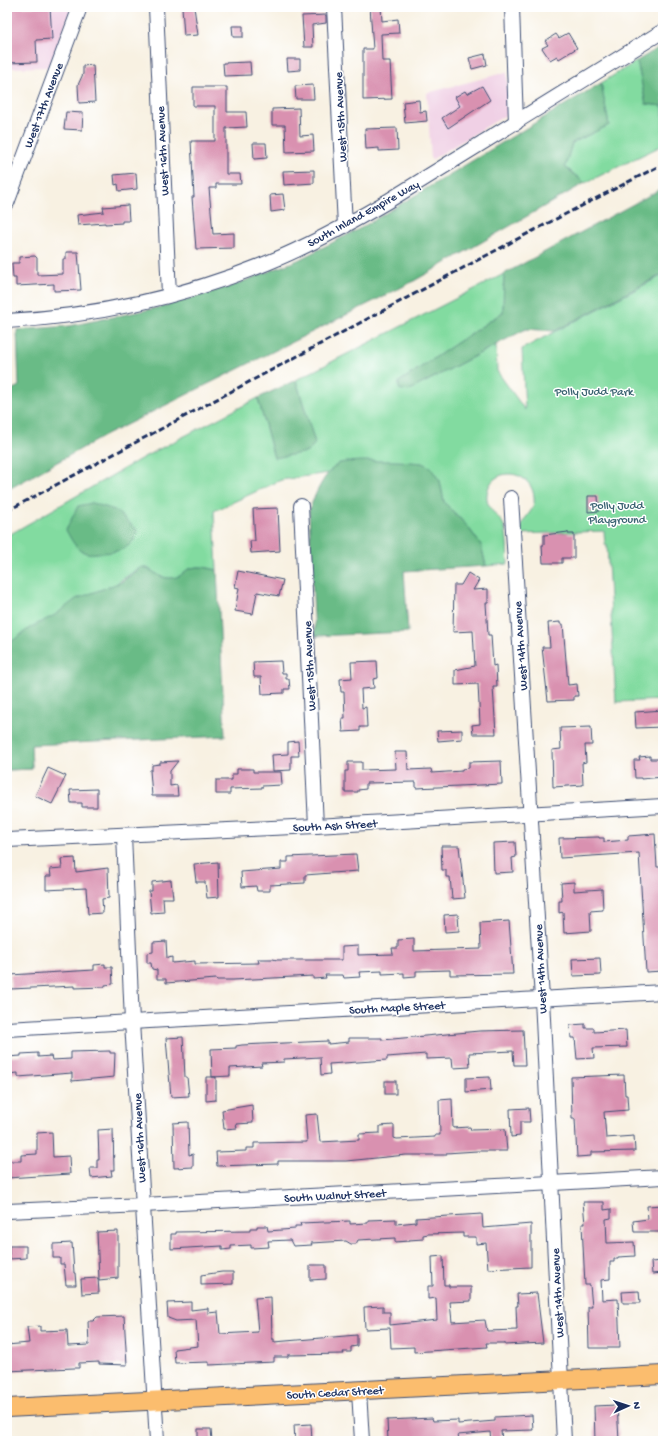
<svg xmlns="http://www.w3.org/2000/svg" width="670" height="1448" font-family="'Gochi Hand',sans-serif">
<style>
.built{fill:#f0d0e5}
.green{fill:#82dba0;stroke:#4e857f}
.forest{fill:#69bb86;stroke:#427572}
.building{fill:#d991b0}
.lines{fill:none;stroke-linecap:round;stroke-linejoin:round}
.minor-casing{stroke:#3c4c72;stroke-width:16}
.major-casing{stroke:#3c4c72;stroke-width:20}
.minor{stroke:#fff;stroke-width:14}
.major{stroke:#fbbd6e;stroke-width:18}
.rail{stroke:#1b2f5e;stroke-width:3;stroke-dasharray:6 3;stroke-linecap:butt}
.labels{text-anchor:middle;stroke-width:3;stroke-linejoin:round;paint-order:stroke}
.street-label{font-size:12px;fill:#1b2f5e;stroke:#fff}
.park-label{font-size:12px;fill:#3a6372;stroke:#fff}
</style>
<rect width="100%" height="100%" fill="#fff"/>
<filter id="ink" filterUnits="userSpaceOnUse"><feTurbulence type="fractalNoise" baseFrequency=".025" numOctaves="2"/><feDisplacementMap in="SourceGraphic" scale="8" xChannelSelector="R" yChannelSelector="G"/><feConvolveMatrix kernelMatrix="1 2 1 2 8 2 1 2 1" color-interpolation-filters="sRGB"/></filter>
<filter id="wash" filterUnits="userSpaceOnUse"><feTurbulence type="fractalNoise" baseFrequency=".012" numOctaves="4" result="noise"/><feDisplacementMap in="SourceGraphic" scale="16" xChannelSelector="R" yChannelSelector="G"/><feGaussianBlur stdDeviation="0.9" result="paint"/><feColorMatrix in="noise" values="0 0 0 0 0 0 0 0 0 0 0 0 0 0 0 0 0 1.4 0 .05"/><feComposite in="paint" operator="in"/></filter>
<g filter="url(#wash)">
<rect width="100%" height="100%" fill="#f8f1e2"/>
<!-- built -->
<g class="built">
<path d="M7 7H72L49 67 7 68Z"/>
<path d="M507 72 509 113 431 160 427 93Z"/>
</g>
<!-- green -->
<g class="green">
<path d="M637 61 646 104 663 106V145L585 183 565 167 572 143 609 125 601 83Z"/>
<path d="M504 274 503 312 399 382 408 391 496 345 497 371 525 410 522 349 663 275V700L616 702 607 545 605 544 604 531 520 534C520 516 537 513 534 496 530 468 490 466 487 494 485 511 501 515 505 528 508 539 507 553 508 564L486 566 481 545 468 527 444 502 440 481 340 463 328 473 281 480 214 511 217 570C208 568 198 565 189 569 186 570 185 573 183 575 171 583 157 576 148 568L138 569 117 583 30 726 32 769 7 770V536L144 457 258 398 274 458 315 443 296 380Z"/>
</g>
<!-- forest -->
<g class="forest">
<path d="M663 45V106L646 104 637 61Z"/>
<path d="M601 83 609 125 572 143 565 167 585 183 414 281 106 435 7 490V392L19 386 17 330 69 326 161 307 234 285 298 260 361 228Z"/>
<path d="M663 188V274L555 331 526 329 408 391 399 389V382L503 312 504 274Z"/>
<path d="M296 380 315 443 308 452 274 458 258 398Z"/>
<path d="M398 461 422 463 430 467 440 481 444 502 468 527 481 545 486 566 404 571 408 632 315 636 309 511C314 496 324 473 338 464 344 460 388 461 398 461Z"/>
<path d="M92 503 115 510 137 530C135 549 115 553 99 553 95 553 90 554 86 553 76 550 71 539 66 530L78 506Z"/>
<path d="M142 567C153 569 159 579 171 578 183 577 182 572 189 569 198 565 208 568 217 570L225 736 31 745 32 769 7 770V645L31 627 55 615 76 599 121 582Z"/>
</g>
<g id="blocks">
<!-- building -->
<g class="building">
<path d="M7 7H50L52 39 36 40 37 62 7 63Z"/>
<path d="M182 7H194L198 35 184 36Z"/>
<path d="M370 7H381L382 21 398 19 399 33 381 34 382 61H390L392 99 363 100V49H373Z"/>
<path d="M326 15V23L312 25 313 47H304L302 16Z"/>
<path d="M232 26H243V37H233Z"/>
<path d="M568 33 577 48 559 59 557 56 550 60 542 48 548 45 545 41 556 34 559 38Z"/>
<path d="M485 54 487 65 472 69 469 58Z"/>
<path d="M287 59H300V70L288 71Z"/>
<path d="M250 62 251 75 224 76 223 63Z"/>
<path d="M93 65 95 102 79 103 78 85 83 74V66Z"/>
<path d="M313 85 314 99H296L295 86Z"/>
<path d="M482 86 490 100 448 128 442 118 460 106 455 97 465 91 467 94Z"/>
<path d="M193 87H227V112H246L247 127 226 128V174H240L241 184H216V188H209L213 234 234 233V248L196 249 192 197H194L191 141H215V106H193Z"/>
<path d="M419 100 420 112 426 111 427 121 405 123 403 102Z"/>
<path d="M299 108 300 136 313 135 314 151 286 152 285 125H272V109Z"/>
<path d="M66 112 83 113 82 130 64 129Z"/>
<path d="M397 128 398 150 379 151V148L366 149 365 129Z"/>
<path d="M253 143H266L267 158 254 159Z"/>
<path d="M314 170V183L284 185 283 171Z"/>
<path d="M136 173 137 189 119 191 118 184 115 185 114 175Z"/>
<path d="M283 194 285 210 271 212 270 195Z"/>
<path d="M128 205 129 221H122V223L105 224V223L78 225 77 215 104 212 103 207Z"/>
<path d="M66 252H78L81 290 54 291V284L16 286V278H13L12 263H19V257L35 256 37 258V275L63 274V259H66Z"/>
<path d="M588 496H598L599 511 588 512Z"/>
<path d="M278 508 280 551 251 553 250 541H255L253 509Z"/>
<path d="M568 532V534H574V558H562V563H543L542 545H544V535Z"/>
<path d="M238 571 283 580 279 596 257 592 253 614 235 611 239 588 235 587Z"/>
<path d="M468 573 479 580 473 590 488 589V603H486L488 635H491L493 666 496 665 497 687H493L496 734H473L472 725 480 724 478 684 455 685V670L475 666 473 631 453 632 454 585H461Z"/>
<path d="M560 622V624H563L568 685 577 684 578 696H574V700L548 701 542 647H550L548 623Z"/>
<path d="M281 661 282 673H286V679H289L290 689H284V693L262 694 261 677H254L253 662Z"/>
<path d="M377 661 378 678 373 679 374 688 361 689 362 708 366 707 367 727H360V731L343 732 342 718H345L344 692H341L340 679 352 678 351 662Z"/>
<path d="M663 710V727L636 728 635 712Z"/>
<path d="M591 727 592 745H585L586 762 582 763 583 785 553 787 552 750 561 749 560 728Z"/>
<path d="M462 730V739L438 741 437 731Z"/>
<path d="M298 741 299 756H291V770L273 771 272 755 288 754V742Z"/>
<path d="M395 752H407L408 770 431 769 432 773 462 771V769L469 768V762L501 761 502 784 416 788V782L366 783V789L358 790V792H345V771H348V762H362V770L396 769Z"/>
<path d="M650 756V759H663V777L641 779V778H635L634 760H640L639 757Z"/>
<path d="M178 761 170 771V786L177 785 178 796H152L150 770H152V765L160 764V762Z"/>
<path d="M48 768 66 776 52 804 35 796Z"/>
<path d="M237 769H253V772H281L282 785 262 786V788L230 789V794H216V780H232V774H237Z"/>
<path d="M97 789V807H82V803H71L70 790Z"/>
<path d="M655 834 657 867H663V971L646 972 639 853 560 858 559 838 599 837V838H604V842L628 840V836Z"/>
<path d="M515 842 516 857 512 858 513 872 494 873 493 843Z"/>
<path d="M441 846H459L465 898 452 899 450 877H446V870H442Z"/>
<path d="M356 854 358 871 305 875V883L270 885V891H257L256 886 242 887 241 872 281 869V862H288V857Z"/>
<path d="M75 858 76 872 108 868 109 898 102 899 103 913 88 914 86 888 46 890V876H51L50 869 62 868 61 859Z"/>
<path d="M218 862 219 897 207 898 205 882H196L194 864Z"/>
<path d="M171 880 173 898H163L164 912 151 913 149 891H152V882Z"/>
<path d="M574 882V891L602 889 603 910 590 911 591 931 564 933 563 912 559 913V901H562L561 883Z"/>
<path d="M458 914 459 931 445 932 444 915Z"/>
<path d="M509 921 513 974 450 975V970L416 971V976L404 977V973L382 974V971L359 972 360 977 344 978 343 975H325L326 978 313 979V976L233 980H217L216 979 166 983V979H157V970L152 969 151 963H147V953L153 952V942L166 941 167 958 172 957V963L195 961V964L259 963 258 959H273L277 960H342V947L358 946V955L393 954 392 948H398V940L414 939V951L481 949 480 923Z"/>
<path d="M600 958 601 975 573 976 572 959Z"/>
<path d="M105 964V967H112L113 984 105 985V987L74 988V986L11 989 10 975 94 970V965Z"/>
<path d="M585 1024V1028H594V1032L626 1030 627 1047 593 1048 594 1058 577 1059 575 1038H571L570 1025Z"/>
<path d="M523 1030 525 1065H514L513 1051 469 1053 470 1067 453 1068 452 1058 426 1059V1054L387 1057V1060L329 1064 330 1074 321 1075 320 1057 284 1059V1062L261 1063 262 1066 230 1068V1076L212 1077 211 1049 236 1048V1046L242 1045 328 1041V1044L349 1042V1038H382V1040L479 1031Z"/>
<path d="M183 1037 185 1077H187L189 1096 171 1097 166 1038Z"/>
<path d="M110 1051V1053H115L114 1077 72 1081V1073L18 1077V1073L7 1074V1057L21 1056V1054L38 1053V1057L51 1056 52 1060 71 1059V1052Z"/>
<path d="M624 1075 625 1095H627L628 1110 604 1112 606 1138 634 1136 635 1151 591 1152V1156L577 1157 575 1119H572L571 1077Z"/>
<path d="M206 1077H216V1100L206 1101Z"/>
<path d="M490 1077 491 1090 466 1092V1078Z"/>
<rect x="385" y="1081" width="11" height="13"/>
<path d="M452 1099 453 1128 470 1127 471 1130 505 1129 507 1151H477L446 1153V1155H406L346 1161H278V1164L217 1166 216 1152 246 1151V1148H254V1143L307 1142 305 1115 317 1114 320 1142 359 1140V1134L380 1133V1126L394 1125V1138L397 1139 435 1137V1135H440L439 1100Z"/>
<path d="M252 1105 253 1123 236 1124 237 1128 224 1129 222 1110Z"/>
<path d="M529 1108 530 1122H520V1136L511 1137 510 1109Z"/>
<path d="M188 1122 189 1155 193 1154V1167L174 1168 173 1123Z"/>
<path d="M113 1129 114 1170H111L112 1176 91 1178 90 1168H97V1160H99L98 1130Z"/>
<path d="M52 1132 53 1157 69 1156 70 1174 7 1178V1161H21V1155L37 1154V1133Z"/>
<path d="M583 1202H604V1210L611 1209V1218L606 1219 607 1243 634 1242 635 1256 618 1257V1259H614V1262H610V1279L601 1280 602 1300 618 1299 620 1348H589L588 1307H592L590 1285H585L582 1224H585Z"/>
<path d="M663 1205V1232H634L633 1221 648 1219 647 1206Z"/>
<path d="M482 1214 483 1228 531 1224V1267L488 1269 486 1243 476 1244V1237H463V1233L428 1234 423 1235V1239L409 1240V1241L395 1242V1238L358 1240 356 1244H351L346 1241 311 1243 312 1245 293 1246 290 1240 268 1241 269 1247 251 1248V1245L231 1246V1249L222 1250V1246L171 1249V1234H176V1232L250 1231V1228H257V1226H267L268 1231 295 1229V1226H301L300 1223 350 1221V1224L368 1223V1220L396 1219V1224L416 1222V1218Z"/>
<path d="M118 1231V1278L99 1280 97 1232Z"/>
<path d="M72 1243 74 1273H75L76 1285H66L64 1264H60V1258H53V1244Z"/>
<path d="M9 1246H26V1258L9 1259Z"/>
<path d="M443 1256 444 1285H449V1287H471V1301L450 1302 452 1322 485 1320 487 1331 517 1330 516 1306H518L517 1294 537 1293 543 1343 505 1345V1343H486L487 1347 414 1352V1347L391 1348 390 1328 365 1329 364 1307 383 1306V1312H390V1325L437 1320 436 1298 428 1299V1286H433L432 1257Z"/>
<path d="M663 1261V1273L652 1274 651 1262Z"/>
<path d="M310 1265H326V1279L310 1280Z"/>
<path d="M222 1272H233V1284L201 1285V1275Z"/>
<path d="M98 1278 99 1293 82 1294 81 1279Z"/>
<path d="M639 1291 640 1303H623L622 1292Z"/>
<path d="M271 1297 272 1339H274V1342L357 1335V1346L351 1347V1352H343L344 1354 288 1355V1357H274V1362L209 1365V1362L175 1363 174 1349 198 1346 196 1320 176 1321 168 1318 167 1303 191 1302V1310L208 1308V1313L218 1312 220 1334 258 1332 255 1298Z"/>
<path d="M124 1316 127 1365 99 1364V1362L79 1363V1368H74L7 1371V1345L29 1343 27 1327 40 1326V1331L67 1330 68 1346 89 1345 88 1321H93L97 1317Z"/>
<path d="M617 1405 619 1441H595L594 1406Z"/>
<path d="M532 1415 533 1430 501 1431 502 1441H491L490 1432 458 1435 459 1441H388L387 1420 432 1418 433 1421 458 1420V1424L495 1421V1417Z"/>
<path d="M311 1424 312 1441H295L294 1425Z"/>
<path d="M198 1429H211L212 1441H198Z"/>
</g>
</g>
</g>
<g filter="url(#ink)">
<use href="#blocks" fill-opacity="0" stroke="#3c4c72" stroke-width="1"/>
<g class="lines">
<!-- minor casing -->
<g class="minor-casing">
<g id="minor">
<path d="M156 7 169 295"/>
<path d="M334 7 345 226"/>
<path d="M512 7 516 123"/>
<path d="M7 203 80 7"/>
<path d="M7 321C95 316 184 297 267 263 309 246 349 224 388 201L663 31"/>
<path d="M511 498 542 999 564 1441"/>
<path d="M301 506 316 826"/>
<path d="M124 835 132 1022 157 1441"/>
<path d="M7 840 316 826 663 806"/>
<path d="M7 1029 663 992"/>
<path d="M7 1211 143 1205 663 1177"/>
<path d="M359 1391 362 1441"/>
</g>
</g>
<!-- major casing -->
<g class="major-casing">
<path id="major" d="M7 1408 663 1375"/>
</g>
<!-- minor -->
<use href="#minor" class="minor"/>
<!-- major -->
<use href="#major" class="major"/>
<!-- rail -->
<path class="rail" d="M7 511 523 236 663 164"/>
</g>
</g>
<g class="labels">
<!-- street labels -->
<g class="street-label">
<text transform="translate(43 105) rotate(-69)" y="4">West 17th Avenue</text>
<text transform="translate(340 117) rotate(-93)" y="4">West 15th Avenue</text>
<text transform="translate(162 151) rotate(-93)" y="4">West 16th Avenue</text>
<text transform="translate(363 213) rotate(-29)" y="4">South Inland Empire Way</text>
<text transform="translate(520 646) rotate(-94)" y="4">West 14th Avenue</text>
<text transform="translate(309 666) rotate(-93)" y="4">West 15th Avenue</text>
<text transform="translate(335 825) rotate(-3)" y="4">South Ash Street</text>
<text transform="translate(540 969) rotate(-93)" y="4">West 14th Avenue</text>
<text transform="translate(397 1007) rotate(-3)" y="4">South Maple Street</text>
<text transform="translate(139 1138) rotate(-93)" y="4">West 16th Avenue</text>
<text transform="translate(335 1195) rotate(-3)" y="4">South Walnut Street</text>
<text transform="translate(557 1293) rotate(-93)" y="4">West 14th Avenue</text>
<text transform="translate(335 1392) rotate(-3)" y="4">South Cedar Street</text>
</g>
<!-- park labels -->
<g class="park-label">
<text x="594" y="395">Polly Judd Park</text>
<text x="617" y="509">Polly Judd<tspan x="617" dy="14">Playground</tspan></text>
</g>
</g>
<!-- margin -->
<rect width="670" height="1448" fill="none" stroke="#fff" stroke-width="24"/>
<!-- north arrow -->
<g transform="translate(628 1406) rotate(87)" stroke="#ffffff" stroke-width="3" paint-order="stroke">
<path d="M0-3L7 15L0 10L-7 15Z" fill="#1b2f5e"/>
<text y="-6" font-size="11" font-weight="bold" text-anchor="middle" fill="#1b2f5e">N</text>
</g>
</svg>
